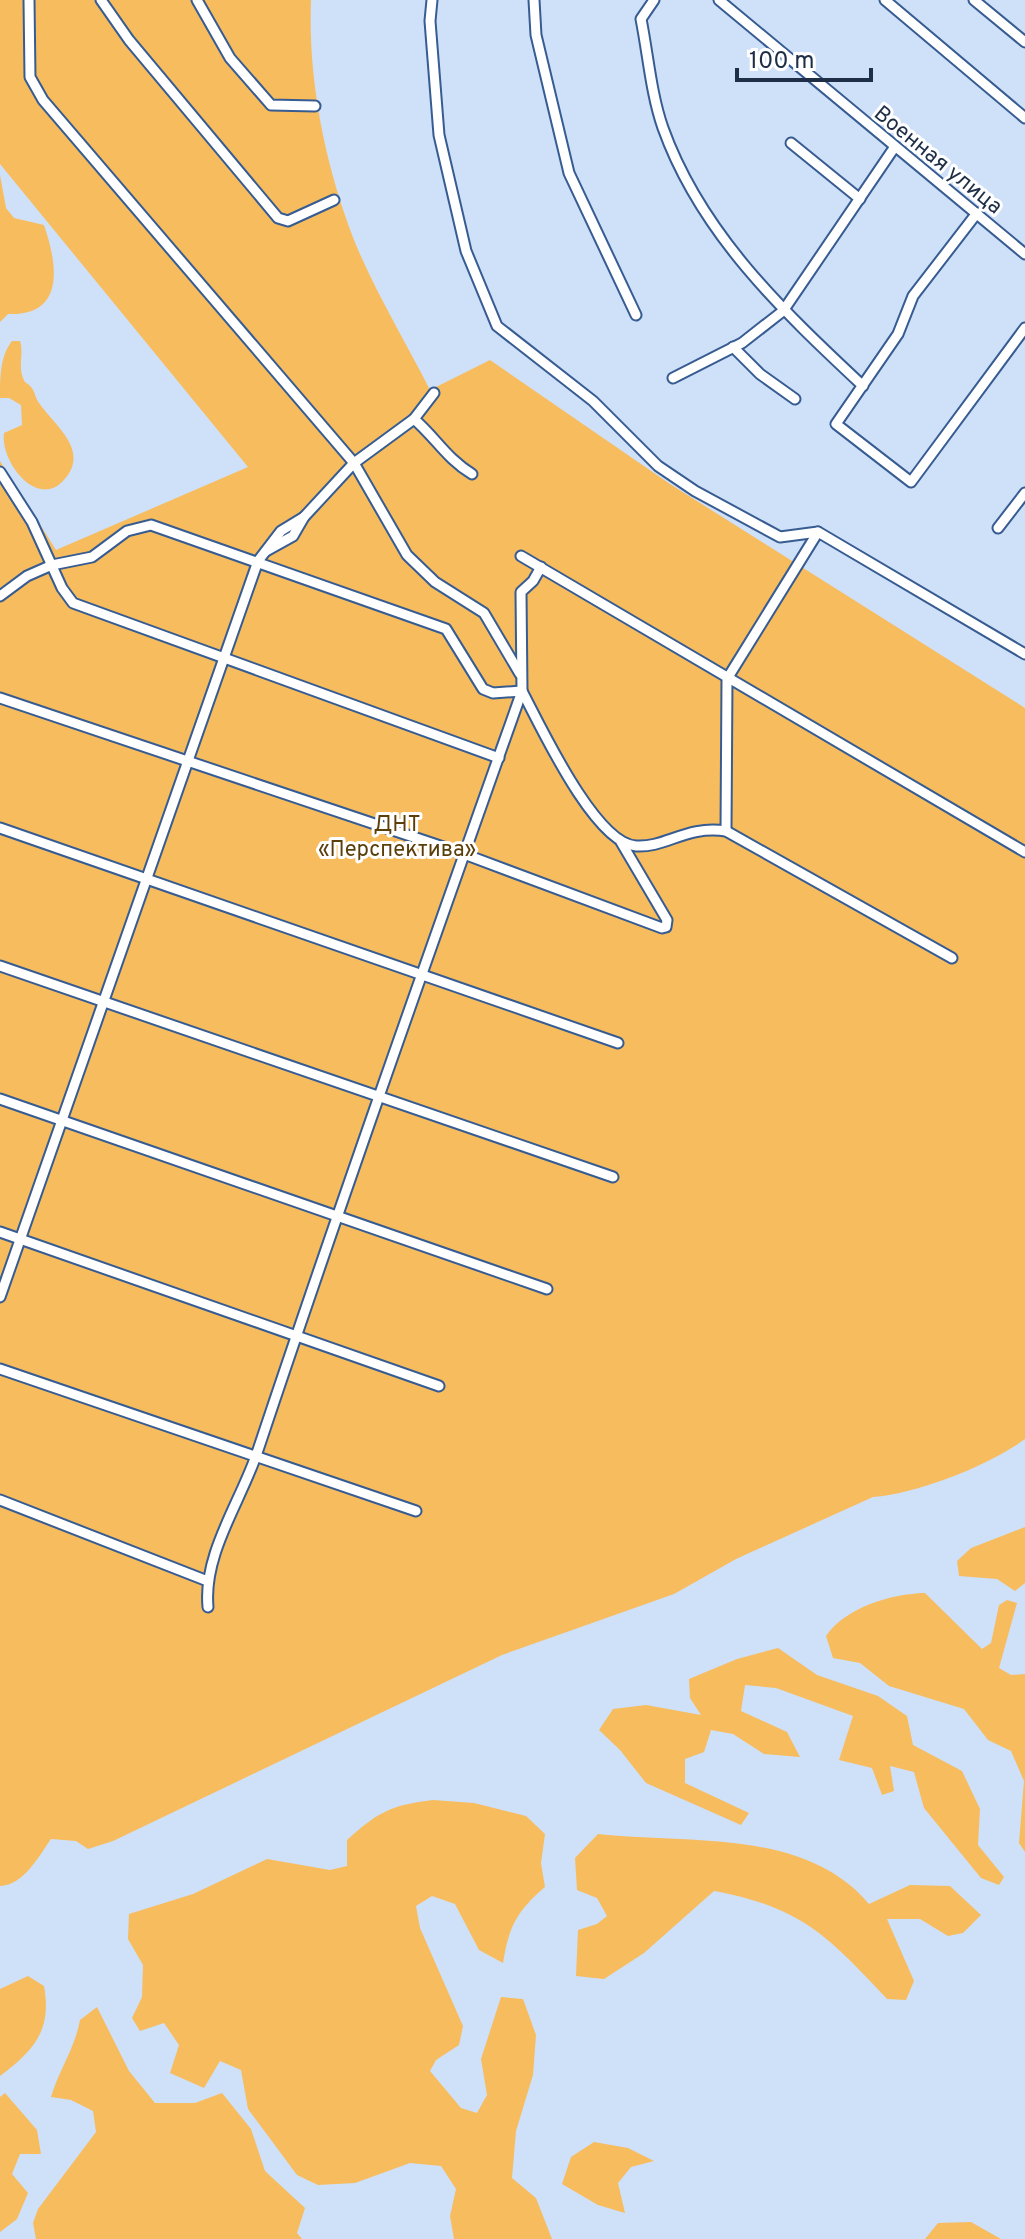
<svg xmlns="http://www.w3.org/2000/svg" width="1025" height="2239" font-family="Overpass,sans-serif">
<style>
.green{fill:#f7bc5d}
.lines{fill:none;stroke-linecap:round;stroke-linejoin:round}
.minor-casing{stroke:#375c92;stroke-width:13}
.minor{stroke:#fff;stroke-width:9}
.labels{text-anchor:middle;stroke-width:6;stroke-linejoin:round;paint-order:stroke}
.street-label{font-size:22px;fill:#1e2e46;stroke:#fff}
.park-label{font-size:22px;fill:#5b3f0a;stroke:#fff}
</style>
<rect width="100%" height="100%" fill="#cfe0f9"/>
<!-- green -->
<g class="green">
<path d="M0 0H311C308 75 323 153 348 224 366 276 404 339 430 390L490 360 670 484 1025 708V1439C990 1465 916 1494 873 1497L736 1559 674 1594 502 1655 113 1841 88 1849 76 1841 51 1839C39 1856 24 1885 0 1886V461L56 550 248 467 0 164Z"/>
<path d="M0 175 6 208 14 218 44 225C58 266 65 316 8 314L0 322Z"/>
<path d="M12 341H20C24 353 18 366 23 378 25 384 27 382 31 387 35 391 35 398 39 403 54 425 93 452 62 482 35 508 0 460 4 433L22 425 21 405 9 398H0C0 378 0 356 12 341Z"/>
<path d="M1025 1527V1583L1015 1591 997 1579 959 1576 957 1561 971 1548Z"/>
<path d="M925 1593 982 1649 991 1643 999 1605 1007 1600 1017 1603 999 1668 1011 1675 1025 1674V1852L1019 1843 1024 1781 1011 1751 988 1740 964 1709 889 1686 860 1663 833 1658 826 1636C846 1607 891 1594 925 1593Z"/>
<path d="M778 1648 817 1675 878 1696 907 1716 913 1745 962 1771 980 1809 978 1845 1004 1877 999 1885 981 1878 924 1808 914 1772 890 1766 894 1791 882 1795 872 1768 839 1760 853 1716 776 1688 745 1685 741 1711 787 1732 800 1757 764 1754 733 1734 711 1730 704 1752 685 1759V1783L749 1813 741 1825 646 1783 620 1750 599 1730 613 1709 646 1705 701 1715 690 1698 689 1679 737 1659Z"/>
<path d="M433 1800 474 1803 526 1816 545 1834 541 1863 545 1887C517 1911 509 1926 503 1963L479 1950 455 1904 432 1896 416 1906 420 1928 463 2026 459 2045 436 2060 430 2071 461 2108 477 2113 487 2095 481 2059 501 1997 523 1999 536 2035 533 2075 516 2131 512 2178 536 2198 552 2239H454L450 2216 456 2189 441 2166 410 2163 355 2183 318 2185 297 2175 248 2109 241 2070 220 2061 204 2088 170 2073 179 2045 164 2023 140 2031 132 2018 142 1997 143 1965 128 1939 129 1914 193 1894 267 1859 330 1870 347 1866V1840C378 1812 391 1805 433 1800Z"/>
<path d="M598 1834C688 1844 805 1828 869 1904L910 1885 950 1886 981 1915 963 1933 948 1936 920 1919H887L914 1981 906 2000 887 1999C828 1936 801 1907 714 1891L644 1953 604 1979 576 1976 578 1930 597 1924 607 1916 597 1898 577 1890 575 1858Z"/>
<path d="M28 1976 44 1986C52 2031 34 2050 0 2076V1989Z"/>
<path d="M97 2007 129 2071 155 2103H195L222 2093 251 2129 265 2171 305 2208 297 2233 302 2239H36L33 2223 38 2209 96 2132 93 2111 71 2100 51 2097C59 2070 75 2048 80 2020Z"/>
<path d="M5 2093 37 2130 41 2154H20L12 2174 28 2193 17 2219 0 2232V2097Z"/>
<path d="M594 2142 628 2148 654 2161 631 2167 618 2183 625 2213 598 2205 562 2184 571 2157Z"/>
<path d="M971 2222 1001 2239H925L938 2223Z"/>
</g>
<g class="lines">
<!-- minor casing -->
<g class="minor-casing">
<g id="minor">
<path d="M29 0 30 77 43 100 354 463 407 555 435 582 484 613 520 674"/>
<path d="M101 0 129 40 278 218 288 221 334 200"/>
<path d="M197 0 230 58 271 105 315 106"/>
<path d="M432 0 430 21 439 135 466 251 497 326 593 401 658 466 695 491 780 537 818 532 1025 654"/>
<path d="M534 0 536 35 569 173 636 315"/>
<path d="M654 0 641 19C648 54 651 94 663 128 701 234 783 311 863 386"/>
<path d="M719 0 1025 254"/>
<path d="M885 0 1025 118"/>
<path d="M974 0 1025 42"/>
<path d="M791 143 860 199"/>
<path d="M977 213 913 296 898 334 836 424 911 482 1025 328"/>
<path d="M733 347 760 374 795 399"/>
<path d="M673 378 742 343 783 311 894 148"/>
<path d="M414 419C435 437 447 459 472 474"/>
<path d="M0 472 32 522 62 588 73 603 499 758"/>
<path d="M998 528 1025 493"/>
<path d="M266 551 293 536 304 517 354 463 414 419 434 393"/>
<path d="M521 556 1025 852"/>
<path d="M0 596 27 576 52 565 92 557 127 531 151 525 446 629 483 689 493 693 522 691C540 725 595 844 636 846 666 848 686 825 726 831L952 958"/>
<path d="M0 698 464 854 662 928 666 927 667 920 621 842"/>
<path d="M0 828 618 1043"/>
<path d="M726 831 727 679 818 532"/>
<path d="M0 966 613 1177"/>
<path d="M0 1099 547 1289"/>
<path d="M0 1232 439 1386"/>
<path d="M0 1297 258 561 281 531 304 517"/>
<path d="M0 1369 416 1511"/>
<path d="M0 1500 205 1580"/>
<path d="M208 1607C203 1554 240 1503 257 1453 342 1198 432 945 522 691L521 592 533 581 541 567"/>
</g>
</g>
<!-- minor -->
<use href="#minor" class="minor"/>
</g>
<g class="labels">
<!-- street labels -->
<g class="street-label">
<text transform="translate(939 159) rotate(39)" y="8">Военная улица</text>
</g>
<!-- park labels -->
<g class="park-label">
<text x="397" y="831">ДНТ<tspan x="397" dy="25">«Перспектива»</tspan></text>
</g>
</g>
<!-- scale -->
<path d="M737 68v12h134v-12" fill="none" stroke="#1e2e46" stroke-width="4"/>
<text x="749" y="68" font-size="24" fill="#1e2e46" stroke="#ffffff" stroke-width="6" paint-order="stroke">100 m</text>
</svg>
